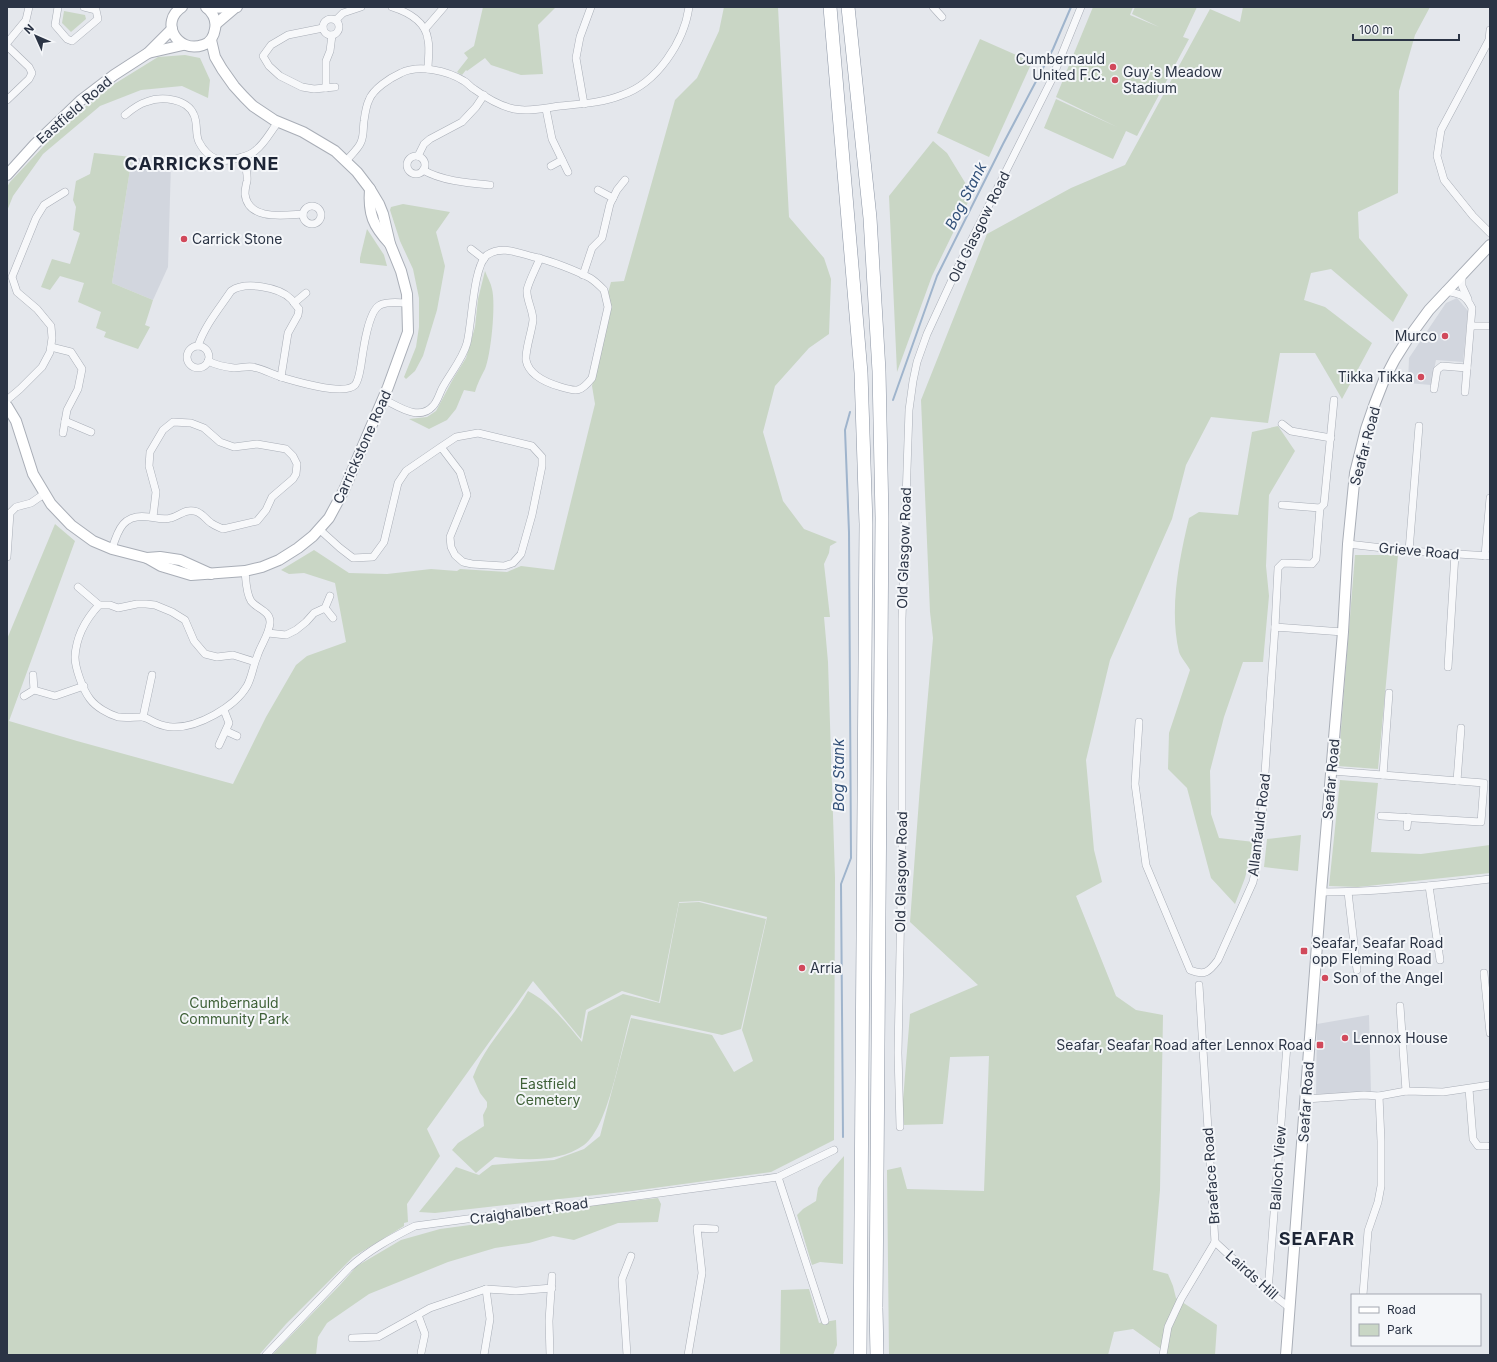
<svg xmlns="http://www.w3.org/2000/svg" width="1497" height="1362" font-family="Inter,sans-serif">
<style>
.built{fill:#d2d6de}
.green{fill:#c9d6c5}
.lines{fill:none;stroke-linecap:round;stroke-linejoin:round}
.stream{stroke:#9fb4cc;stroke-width:2}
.street-casing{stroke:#a9aeb7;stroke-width:8}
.secondary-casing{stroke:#a9aeb7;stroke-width:12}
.highway-casing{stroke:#8b94a3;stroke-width:14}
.street{stroke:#f7f8fa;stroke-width:7}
.secondary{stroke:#fff;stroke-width:10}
.highway{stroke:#fff;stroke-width:13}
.poi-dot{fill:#d1495b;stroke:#f4f6f9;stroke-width:1.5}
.labels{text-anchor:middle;stroke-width:4;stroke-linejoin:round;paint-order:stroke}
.poi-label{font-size:14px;fill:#2b3445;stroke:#f4f6f9;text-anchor:start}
.street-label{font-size:14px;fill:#2b3445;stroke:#f4f6f9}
.park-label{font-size:14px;fill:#3f6138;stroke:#f4f6f9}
.water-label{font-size:15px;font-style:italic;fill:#34527a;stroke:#f4f6f9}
.district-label{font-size:18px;font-weight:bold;letter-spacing:1px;fill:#1d2536;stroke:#f4f6f9}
</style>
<rect width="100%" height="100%" fill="#e4e7ec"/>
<!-- built -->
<g class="built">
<path d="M132 157 171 163 168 267 153 300 112 283Z"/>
<path d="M1457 298 1468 311 1463 362 1436 360 1431 385 1408 383 1409 358 1446 303Z"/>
<path d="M1369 1015 1371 1092 1316 1095 1317 1024Z"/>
</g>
<!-- green -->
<g class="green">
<path d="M483 7H556L538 25 543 74 521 75 491 65 485 58 467 71 466 70 462 75 457 72 468 58 464 53 474 46Z"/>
<path d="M724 7H778L789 217 824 258 831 279 829 334 809 348 775 386 763 432 783 501 804 529 837 542 830 546 829 553 824 564 830 617H824L828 662 835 877 834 1140 771 1172 632 1191 435 1213 419 1212 456 1167 479 1175 492 1165 554 1160 584 1149 600 1136 631 1018 712 1035 734 1072 753 1061 742 1030 767 917 700 901 679 902 659 1002 622 991 586 1010 581 1039 533 981 427 1129 440 1156 407 1204 408 1222 404 1223V1226L353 1257 286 1324 259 1355H7V639L55 524 75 541 9 721 77 741 233 784 266 717 296 665 307 656 346 642 335 583 304 573 289 574 281 570 314 550 349 573 387 574 431 569 457 571 460 569 507 572 521 566 554 570 595 404 592 386 611 305 608 293 611 282 624 281 675 100 697 78 719 31Z"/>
<path d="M1093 7H1133L1130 15 1159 27 1132 14 1135 7H1197L1183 37 1189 39 1137 136 1126 131 1113 159 1044 128 1056 99 1117 127 1056 97Z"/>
<path d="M1243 7H1430L1415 35 1399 91 1398 193 1358 212 1359 238 1408 295 1393 322 1331 269 1311 273 1304 300 1325 307 1372 343 1342 399 1315 353H1280L1268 423 1211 417 1186 465 1172 519 1110 660 1086 760 1094 850 1102 882 1076 896 1116 996 1136 1010 1163 1015 1160 1190 1153 1270 1168 1274 1173 1286 1176 1298 1217 1325 1215 1355 1168 1354 1133 1329 1114 1332 1108 1355H889L887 1170 901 1167 907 1189 984 1191 989 1056 950 1057 943 1124 901 1125 910 1014 978 985 910 922 920 786 933 638 930 612 921 400 987 234 1071 188 1125 165 1210 9 1240 22Z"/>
<path d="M64 11 85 15 86 19 71 32 62 23Z"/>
<path d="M980 39 1032 62 989 157 937 133Z"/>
<path d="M185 55 200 58 210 80 208 98 182 86 141 90 100 106 43 154 13 196 7 211V187L10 182 58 131 103 91 158 57Z"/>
<path d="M933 141 947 153 972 194 932 276 897 372 889 196Z"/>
<path d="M94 153 132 157 112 283 153 300 145 325 150 327 138 349 104 337 106 332 96 328 101 312 78 302 84 283 60 276 50 290 41 287 52 259 70 264 80 233 73 230 76 207 73 200 76 181 90 174Z"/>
<path d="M403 204 450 212 436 232 445 266 437 310 423 356 415 371 406 379 404 377 416 347 419 327V298L413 269 400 241 390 210 391 207Z"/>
<path d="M367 229 384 255 387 266 360 263V258Z"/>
<path d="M485 271C487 277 491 283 492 289 496 304 491 355 485 369 481 377 477 384 475 392L464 390 456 409 447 420 429 429 409 419 427 417 436 411 453 379 466 358 475 327 478 299Z"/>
<path d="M1278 426 1295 451 1269 495 1266 566 1269 596 1263 662H1243L1224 717 1210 771 1211 814 1219 838 1254 842 1245 878 1235 904 1211 878 1187 788 1168 769 1169 733 1190 670C1187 664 1181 658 1179 652 1169 609 1179 560 1189 518L1199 512 1238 515 1252 432Z"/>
<path d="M1355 555H1398L1378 769 1338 766Z"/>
<path d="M1340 780 1378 783 1371 852 1421 854 1490 845V873L1358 887 1329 886Z"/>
<path d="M1301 835 1298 871 1264 867 1267 839Z"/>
<path d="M699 902 766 919 741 1029 722 1035 631 1015C621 1047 609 1127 584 1145 559 1163 524 1160 495 1157L476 1173 452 1150 458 1143 484 1126 483 1115 487 1107V1102L480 1093 473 1077C485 1044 512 1020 528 991 551 1003 566 1023 582 1042L588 1012 623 994 660 1003 679 903Z"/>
<path d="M844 1156 843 1264 820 1262 812 1265 797 1215 803 1209 816 1201 818 1188 823 1180Z"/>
<path d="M658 1198 661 1204 658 1222 618 1223 574 1240 553 1236 529 1243 495 1248 448 1262 369 1294 327 1323 318 1337 316 1355H272L340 1285 357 1266 401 1240 440 1229 485 1223 568 1208Z"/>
<path d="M809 1289 819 1323 836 1320 837 1345 833 1355H780L781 1290Z"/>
</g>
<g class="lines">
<!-- stream -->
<g class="stream">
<path d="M893 400 937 276 1003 144 1053 49 1071 7"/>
<path d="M843 1137 841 884 851 858 849 532 845 430 850 412"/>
</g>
<!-- street casing -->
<g class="street-casing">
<g id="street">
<path d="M58 7 55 25 67 39 72 41 98 19 96 10 84 7"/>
<path d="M392 7C408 12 426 22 428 40 430 49 428 60 428 69"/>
<path d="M933 7 942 17"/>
<circle cx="331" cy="27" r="8"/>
<path d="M336 20 343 13 361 7"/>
<path d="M323 28 288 35 271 45 263 56 269 66 280 76 302 87 314 89 335 87"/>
<path d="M425 29 444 7"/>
<path d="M1490 30 1489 40 1441 130 1437 156 1444 180 1473 216 1490 233"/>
<path d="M7 43 26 20 29 7"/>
<path d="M7 46 29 67 32 73 29 79 7 100"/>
<path d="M326 88V61L330 51 332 35"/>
<path d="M584 104 576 58 580 37 591 7"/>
<path d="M546 109 552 139 568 172"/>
<path d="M125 115C131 110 139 104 146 102 161 96 187 98 194 115 198 124 195 134 199 142 208 159 221 164 239 158 246 156 251 155 256 150 265 143 271 131 278 122"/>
<path d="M418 156 424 144 430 139 462 122 476 107 484 95"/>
<circle cx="416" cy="165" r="9"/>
<path d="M243 157C245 165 248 173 247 181 246 185 245 190 245 194 248 221 284 215 303 214"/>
<path d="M346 161C351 155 359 148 361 142 364 136 363 127 364 121 365 114 366 106 369 100 373 89 390 78 401 73 419 64 448 71 464 81 468 83 470 87 474 89 485 97 500 106 514 109 529 112 545 108 560 106 581 104 602 103 622 95 657 83 684 42 689 7"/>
<path d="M551 166 562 160"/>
<path d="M423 170C442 181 468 183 490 185"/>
<path d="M598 190 613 198"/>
<circle cx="312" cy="215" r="9"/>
<path d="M471 249 484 259"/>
<path d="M1462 273V286L1468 299"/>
<path d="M583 275 592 248 602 238 610 204 617 190 625 180"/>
<path d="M1445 291C1460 294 1465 294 1472 308L1465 392"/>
<path d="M294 303 306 293"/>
<path d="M1471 326H1490"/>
<path d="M198 346C205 325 219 309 231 291 245 281 279 287 291 299 294 302 296 306 299 309L298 315 288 333 281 377"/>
<circle cx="198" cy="357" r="11"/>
<path d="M51 347 71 352 82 369 78 389 67 410 63 433"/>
<path d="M208 361C216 365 225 367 234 368 240 368 247 366 253 367 263 369 274 375 284 378 298 382 344 396 355 385 359 380 360 370 361 365 363 351 368 311 380 305 389 301 398 303 407 303"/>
<path d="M1434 389 1437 370 1442 366 1467 368"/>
<path d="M383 399C398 406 419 422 433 406 438 401 440 391 444 385 452 371 463 358 467 343 472 324 473 266 487 255 502 245 518 253 534 257 549 260 577 271 590 278 595 281 600 286 604 290L608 307 592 378C581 392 577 392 561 387 547 383 529 376 526 360 525 350 532 331 533 320 533 310 526 299 527 290 528 283 537 266 540 258"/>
<path d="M7 400 20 389 42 367 50 352 52 338 51 326 37 309 17 292 12 277 36 218 44 205 65 192"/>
<path d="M65 421 91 432"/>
<path d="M1282 424 1291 431 1331 438"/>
<path d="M1282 505 1320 508"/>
<path d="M319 529 340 548 353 558 373 557 384 542 398 483 406 471 441 447 456 437 478 433 532 446 542 457V466L532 515 521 554 513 563 504 566 472 564 463 562 455 555 451 547 450 537 467 495 460 472 441 447"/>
<path d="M1348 544 1409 551 1490 556"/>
<path d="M112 549C118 529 124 513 149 517 156 518 164 520 171 518 179 516 185 509 194 511 202 512 205 519 211 523 215 526 219 527 223 529L257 521 266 510 272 497 293 479 296 474 297 464 293 456 286 449 257 444 234 447 220 442 204 428 191 423 173 422 163 430 150 452 149 466 156 492 153 517"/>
<path d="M1409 551 1419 426"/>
<path d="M1485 556 1490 498"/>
<path d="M7 557 10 513 16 507 31 503 44 494"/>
<path d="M245 571C246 581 246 593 251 601 257 609 271 611 270 623 269 635 260 646 257 657 253 666 252 677 247 686 235 707 197 728 173 727 168 727 161 725 156 723 151 721 146 717 142 717 134 717 126 718 118 717 108 714 96 707 90 699 83 690 75 668 75 657 76 637 86 619 99 605H110L118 608 137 604H146L155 605 172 612 185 620 194 641 205 654 217 657 233 655 255 662"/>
<path d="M78 587 99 605"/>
<path d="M325 608 333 618"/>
<path d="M1275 627 1278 568 1283 563 1312 564 1316 559 1320 508 1324 504 1334 400"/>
<path d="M268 633 286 635 296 630 306 622 314 613 325 608 330 596"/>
<path d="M1448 667 1455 554"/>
<path d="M33 675 34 690"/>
<path d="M24 696 34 690 55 696 84 686"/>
<path d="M143 717 152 675"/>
<path d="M1139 722 1135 784 1146 865 1190 970C1205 976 1209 972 1218 960L1253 882 1257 861 1261 831 1275 627 1343 632"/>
<path d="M226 731 237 736"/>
<path d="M219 745 229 723 224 710"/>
<path d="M1332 771 1484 783 1481 822 1381 816"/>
<path d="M1383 775 1389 693"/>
<path d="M1457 781 1461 728"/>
<path d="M1407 827 1408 817"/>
<path d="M1429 886 1440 960"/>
<path d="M1321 892C1378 892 1434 886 1490 879"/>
<path d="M1348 892 1357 970"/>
<path d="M1484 973 1490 1033"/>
<path d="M1400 1006 1406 1091"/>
<path d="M1469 1089 1473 1139 1478 1146H1487"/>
<path d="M1306 1099 1364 1095 1379 1096 1406 1091 1443 1092 1490 1085"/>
<path d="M900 1127 898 1053 902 846V619L909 410 913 381 917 362 927 334 958 267 1051 81 1081 7"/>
<path d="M778 1177 825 1321"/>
<path d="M1215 1242 1268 1291 1290 1308"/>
<path d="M1268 1291 1287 1045"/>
<path d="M1363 1295 1368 1231 1378 1202 1381 1186V1141L1379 1096"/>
<path d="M418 1315 425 1334 421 1353"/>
<path d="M352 1338 378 1337 430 1308 486 1289 516 1291 552 1288"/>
<path d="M266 1355 349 1268C369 1250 391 1238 415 1226L778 1177 834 1150"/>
<path d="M484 1355 490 1319 486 1289"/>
<path d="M550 1355 549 1321 552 1276"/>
<path d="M627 1355 622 1279 631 1256"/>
<path d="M688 1355 702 1273 697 1228 715 1229"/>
<path d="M1163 1355 1168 1327 1181 1299 1215 1242 1199 985"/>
</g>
</g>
<!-- secondary casing -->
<g class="secondary-casing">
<g id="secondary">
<path d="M182 7C159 22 177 54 203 45 210 43 214 36 215 29 217 20 213 13 206 7"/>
<path d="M207 8 237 7"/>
<path d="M216 24 236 7"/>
<path d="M148 53 183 45"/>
<path d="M7 175 35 144 80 101 114 75 148 53 172 29"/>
<path d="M370 189C368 214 373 226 390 244"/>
<path d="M7 406 16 421 33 474 51 504 71 525 93 541 112 549 147 558 160 557 180 560 211 574"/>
<path d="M147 558 161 566 191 575 245 571 262 567 279 560 298 548 313 536 329 518 344 490 388 387 408 332 407 294 401 271 390 244 383 214 379 204 370 189 357 172 335 151 303 132 274 120 253 106 244 97 234 86 222 69 215 57 211 40"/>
<path d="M1286 1355 1321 892 1343 632 1348 544 1355 473 1366 429 1375 403 1384 380 1395 359 1407 340 1429 310 1490 245"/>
</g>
</g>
<!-- highway casing -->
<g class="highway-casing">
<g id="highway">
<path d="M830 7 861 373 866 524 860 1355"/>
<path d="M848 7 870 218 879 371 882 518 876 1308 877 1355"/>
</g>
</g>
<!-- street -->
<use href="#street" class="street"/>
<!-- secondary -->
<use href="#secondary" class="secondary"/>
<!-- highway -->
<use href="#highway" class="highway"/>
</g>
<!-- markers -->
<g class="poi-dot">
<circle cx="1113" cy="67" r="4"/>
<circle cx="1115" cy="80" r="4"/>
<circle cx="184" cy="239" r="4"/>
<circle cx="1445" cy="336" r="4"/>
<circle cx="1421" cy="377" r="4"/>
<rect x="1300" y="947" width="8" height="8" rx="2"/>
<circle cx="802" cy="968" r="4"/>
<circle cx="1325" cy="978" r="4"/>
<circle cx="1345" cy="1038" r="4"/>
<rect x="1316" y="1041" width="8" height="8" rx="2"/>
</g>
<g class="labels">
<!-- poi labels -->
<g class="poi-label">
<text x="1105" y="64" text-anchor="end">Cumbernauld<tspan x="1105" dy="16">United F.C.</tspan></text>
<text x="1123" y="77">Guy's Meadow<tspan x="1123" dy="16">Stadium</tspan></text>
<text x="192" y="244">Carrick Stone</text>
<text x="1437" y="341" text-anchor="end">Murco</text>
<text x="1413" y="382" text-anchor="end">Tikka Tikka</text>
<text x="1312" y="948">Seafar, Seafar Road<tspan x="1312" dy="16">opp Fleming Road</tspan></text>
<text x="810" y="973">Arria</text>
<text x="1333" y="983">Son of the Angel</text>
<text x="1353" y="1043">Lennox House</text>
<text x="1312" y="1050" text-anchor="end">Seafar, Seafar Road after Lennox Road</text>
</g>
<!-- street labels -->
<g class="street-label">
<text transform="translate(74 110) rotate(-41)" y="5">Eastfield Road</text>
<text transform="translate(979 227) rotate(-64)" y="5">Old Glasgow Road</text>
<text transform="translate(1365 446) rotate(-75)" y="5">Seafar Road</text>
<text transform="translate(362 447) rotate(-66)" y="5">Carrickstone Road</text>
<text transform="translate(904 548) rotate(-88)" y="5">Old Glasgow Road</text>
<text transform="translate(1419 551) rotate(5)" y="5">Grieve Road</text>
<text transform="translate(1331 779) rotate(-85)" y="5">Seafar Road</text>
<text transform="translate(1259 825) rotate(-83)" y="5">Allanfauld Road</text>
<text transform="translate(901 872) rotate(-89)" y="5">Old Glasgow Road</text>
<text transform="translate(1306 1102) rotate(-86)" y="5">Seafar Road</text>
<text transform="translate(1278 1168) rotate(-86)" y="5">Balloch View</text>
<text transform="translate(1211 1176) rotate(-94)" y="5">Braeface Road</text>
<text transform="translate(529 1211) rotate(-8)" y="5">Craighalbert Road</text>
<text transform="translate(1252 1275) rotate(42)" y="5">Lairds Hill</text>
</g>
<!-- park labels -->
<g class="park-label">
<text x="234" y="1008">Cumbernauld<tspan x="234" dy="16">Community Park</tspan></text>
<text x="548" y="1089">Eastfield<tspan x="548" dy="16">Cemetery</tspan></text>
</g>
<!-- water labels -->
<g class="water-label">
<text transform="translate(966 196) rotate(-63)" y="5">Bog Stank</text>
<text transform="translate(839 775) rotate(-90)" y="5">Bog Stank</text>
</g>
<!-- district labels -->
<g class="district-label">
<text x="202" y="170">CARRICKSTONE</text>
<text x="1317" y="1245">SEAFAR</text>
</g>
</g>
<!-- border -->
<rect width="1497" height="1362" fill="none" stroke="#2b3445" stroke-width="16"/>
<!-- legend -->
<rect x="1351" y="1294" width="130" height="52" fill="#f4f6f9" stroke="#a4a8b1"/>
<rect x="1359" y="1307" width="20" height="6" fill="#ffffff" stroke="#a4a8b1"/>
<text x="1387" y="1314" font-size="12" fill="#2b3445">Road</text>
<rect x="1359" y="1324" width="20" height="12" fill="#c9d6c5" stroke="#a4a8b1"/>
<text x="1387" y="1334" font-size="12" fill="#2b3445">Park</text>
<!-- north arrow -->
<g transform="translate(36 36) rotate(315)" stroke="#f4f6f9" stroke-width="3" paint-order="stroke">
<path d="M0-3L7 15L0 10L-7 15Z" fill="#2b3445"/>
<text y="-6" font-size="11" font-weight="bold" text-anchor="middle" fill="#2b3445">N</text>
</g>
<!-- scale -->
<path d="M1353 34v6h106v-6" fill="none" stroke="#2b3445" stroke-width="2"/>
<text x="1359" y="34" font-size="12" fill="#2b3445" stroke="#f4f6f9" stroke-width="3" paint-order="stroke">100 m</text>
</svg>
